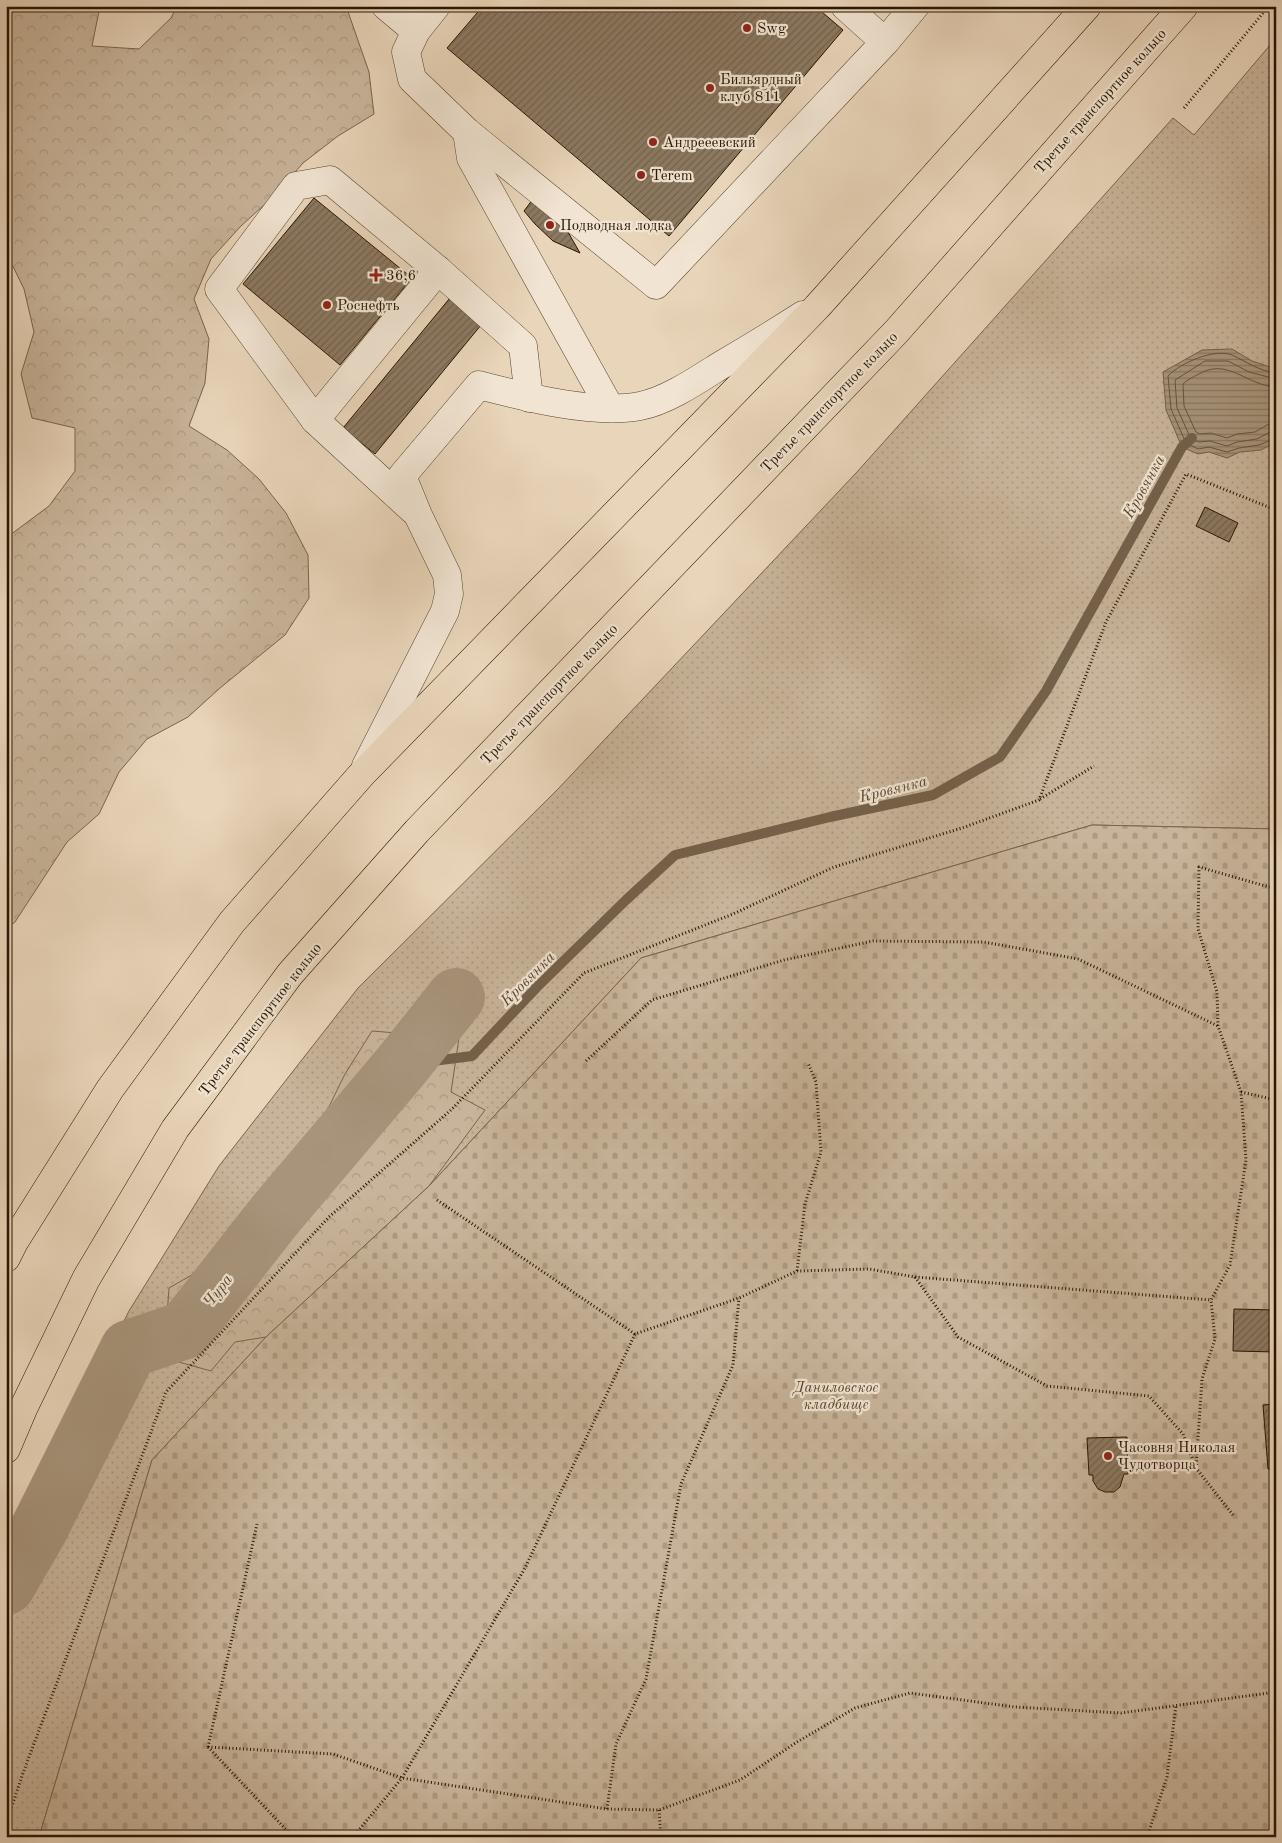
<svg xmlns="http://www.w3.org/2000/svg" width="1282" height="1843" font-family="'Old Standard TT',serif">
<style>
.grass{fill:url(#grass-dots);stroke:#78644d}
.forest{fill:url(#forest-crowns);stroke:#78644d}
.cemetery{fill:url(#cemetery-stones);stroke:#78644d}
.water{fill:url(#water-rules);stroke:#74614a}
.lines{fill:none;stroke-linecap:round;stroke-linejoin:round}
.shore{stroke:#67543e;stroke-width:1}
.stream{stroke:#74614a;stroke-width:10}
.river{stroke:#a7947b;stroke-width:58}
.building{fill:url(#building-hatch);stroke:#271500}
.minor-casing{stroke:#58452e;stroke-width:29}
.major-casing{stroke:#271500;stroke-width:29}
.path{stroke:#271500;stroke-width:3;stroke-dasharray:1 2.5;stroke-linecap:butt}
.minor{stroke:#f1e4d2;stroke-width:28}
.major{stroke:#e9d5ba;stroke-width:28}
.poi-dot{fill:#8f2418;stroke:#f1e4d2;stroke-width:2}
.labels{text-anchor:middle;stroke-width:4.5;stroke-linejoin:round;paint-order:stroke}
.poi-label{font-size:15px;fill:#271500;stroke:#f1e4d2;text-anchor:start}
.street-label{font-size:15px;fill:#271500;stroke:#f1e4d2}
.park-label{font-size:15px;font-style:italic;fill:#57452e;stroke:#f1e4d2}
.water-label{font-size:16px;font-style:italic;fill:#5a4831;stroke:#f1e4d2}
</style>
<defs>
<pattern id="grass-dots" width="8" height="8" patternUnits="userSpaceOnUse" patternTransform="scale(1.25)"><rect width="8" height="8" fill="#c8b49a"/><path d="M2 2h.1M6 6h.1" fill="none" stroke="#ac9a83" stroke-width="1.8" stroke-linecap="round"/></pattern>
<pattern id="forest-crowns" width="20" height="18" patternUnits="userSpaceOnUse" patternTransform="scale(1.25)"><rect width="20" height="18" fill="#c8b49a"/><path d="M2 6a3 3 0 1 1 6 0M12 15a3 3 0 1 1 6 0" fill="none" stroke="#ac9a83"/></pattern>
<pattern id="cemetery-stones" width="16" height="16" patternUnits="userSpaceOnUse" patternTransform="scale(1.25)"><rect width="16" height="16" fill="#c8b49a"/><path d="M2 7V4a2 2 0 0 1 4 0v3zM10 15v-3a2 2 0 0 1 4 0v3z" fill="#ac9a83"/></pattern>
<pattern id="water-rules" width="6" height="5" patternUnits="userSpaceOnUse" patternTransform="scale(1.25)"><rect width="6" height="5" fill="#a7947b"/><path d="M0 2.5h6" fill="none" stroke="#887862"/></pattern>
<pattern id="building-hatch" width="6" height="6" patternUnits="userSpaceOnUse" patternTransform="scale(1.25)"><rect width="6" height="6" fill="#8c7961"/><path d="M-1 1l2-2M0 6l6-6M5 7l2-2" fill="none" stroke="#72624e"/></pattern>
</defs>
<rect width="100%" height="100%" fill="#e9d5ba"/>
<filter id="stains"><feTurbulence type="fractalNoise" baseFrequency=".004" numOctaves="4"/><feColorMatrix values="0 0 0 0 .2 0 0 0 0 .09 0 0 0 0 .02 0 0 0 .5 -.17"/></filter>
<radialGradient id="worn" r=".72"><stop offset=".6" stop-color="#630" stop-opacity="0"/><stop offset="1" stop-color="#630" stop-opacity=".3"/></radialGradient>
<!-- grass -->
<path class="grass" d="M1276 38V829L1092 825 641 958 429 1186 266 1337 152 1460 39 1837H6V1593L53 1462 129 1311 219 1166 358 988 558 789 857 472 1173 118 1194 135Z"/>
<!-- forest -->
<g class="forest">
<path d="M16 6H100L92 46 139 49 171 18 177 6H346L369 72 374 114 338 136 303 163 276 194 240 227 211 259 194 299 209 339 205 383 189 426 227 450 259 479 286 513 308 555 309 598 285 635 220 688 188 717 147 739 119 772 99 814 67 842 15 922 6 929V538L49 506 75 471V428L32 418 21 374 34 332 24 289 6 252V23Z"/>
<path d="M372 1031 459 1038 451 1092 485 1110 429 1186 266 1337 235 1342 211 1371 175 1361 167 1316 169 1288 197 1272 223 1249 248 1213 286 1173 320 1125 345 1074Z"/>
</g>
<!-- cemetery -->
<path class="cemetery" d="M1092 825 1276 829V1837H39L152 1460 266 1337 429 1186 641 958Z"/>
<!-- water -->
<path class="water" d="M1232 349 1252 361 1276 369V442L1261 450 1240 452 1227 458 1209 452 1198 454 1182 447 1166 410 1163 372 1202 350Z"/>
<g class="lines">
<!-- shore -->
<g class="shore">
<path d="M1276 373C1259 371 1247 362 1232 355 1215 348 1180 363 1168 376L1171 409 1186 443 1198 449 1209 447 1227 452 1239 448 1259 445 1276 438"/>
<path d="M1276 379 1249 372 1228 361H1205L1175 380 1177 408 1191 439 1199 442 1210 441 1227 446 1237 442 1257 439 1270 432 1276 431"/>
<path d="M1276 387C1247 386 1228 357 1199 374 1193 377 1187 380 1183 384L1184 406 1196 432 1200 434 1211 433 1227 438 1237 434 1255 432 1267 425 1276 424"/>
</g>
<!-- stream -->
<path class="stream" d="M402 1065 472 1056 537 987 626 900 675 855 830 817 933 795 1000 757 1046 691 1182 447 1192 438"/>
<!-- river -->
<path class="river" d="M6 1586 38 1531 129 1349 185 1330 275 1215 402 1065 456 997"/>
</g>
<!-- building -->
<g class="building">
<path d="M483 6H815L843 30 669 236 447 48Z"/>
<path d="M314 198 412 278 340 365 243 284Z"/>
<path d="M533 199 565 227 580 253 553 241 535 224 524 211Z"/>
<path d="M454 293 486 319 375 454 343 428Z"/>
<path d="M1205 507 1238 523 1229 542 1196 526Z"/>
<path d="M1234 1309 1276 1310V1352L1233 1351Z"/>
<path d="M1276 1404V1469H1268L1263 1405Z"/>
<path d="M1127 1437 1128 1474H1124L1120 1487 1114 1492H1105L1098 1489 1093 1481V1475H1089L1087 1438Z"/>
<path d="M1276 1645V1668L1271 1647Z"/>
</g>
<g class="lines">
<!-- minor casing -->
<g class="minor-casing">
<g id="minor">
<path d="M386 6 416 31"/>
<path d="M436 6 416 31 406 52 412 79 467 132 656 285 885 42 915 6"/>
<path d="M845 6 885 42"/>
<path d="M467 132 471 158 610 408"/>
<path d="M315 420 438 270"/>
<path d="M413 510 315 420 219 289 296 186 330 180 438 270 523 346 529 398"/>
<path d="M366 766 445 611 449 594 447 575 418 515 402 476 479 385C525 397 593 415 640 406 666 401 696 381 718 367 747 350 775 333 803 315"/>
</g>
</g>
<!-- major casing -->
<g class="major-casing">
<g id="major">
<path d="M6 1258 14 1242 110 1089 232 922 362 774 817 307 1087 6"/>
<path d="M6 1449 23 1409 86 1279 175 1129 290 974 417 831 896 332 1184 6"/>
</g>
</g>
<!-- path -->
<g class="path">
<path d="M1184 108 1269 6"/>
<path d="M1040 799 1094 766"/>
<path d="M586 1061 652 1000 784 960 873 941 984 942 1078 959 1218 1026"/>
<path d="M1241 1092 1276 1100"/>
<path d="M437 1200 635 1334"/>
<path d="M797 1271 805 1204 821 1152 816 1082 808 1063"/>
<path d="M915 1277 958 1337 1047 1386 1149 1396 1183 1434 1196 1468 1140 1466"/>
<path d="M1233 1515 1196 1468 1202 1379 1215 1339 1211 1300 1230 1265 1246 1160 1241 1092 1218 1026 1217 992 1198 929 1199 867 1276 889"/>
<path d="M208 1747 333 1754 402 1778 607 1809 659 1810 740 1780 797 1742 855 1708 910 1693 1015 1707 1121 1713 1269 1693"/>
<path d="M208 1747 257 1524"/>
<path d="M208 1747 293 1837"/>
<path d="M607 1809 616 1744 646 1679 681 1484 733 1365 739 1298"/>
<path d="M659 1810 661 1837"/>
<path d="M6 1824 23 1773 166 1392 329 1217 452 1109 584 973 733 914 834 867 962 828 1039 800 1106 622 1186 474 1276 510"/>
<path d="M353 1837 402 1778 525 1568 635 1334 739 1298 797 1271 869 1269 915 1277 1211 1300"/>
<path d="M1147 1837 1167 1777 1176 1705"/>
</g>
<!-- minor -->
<use href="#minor" class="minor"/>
<!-- major -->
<use href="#major" class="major"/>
</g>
<!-- markers -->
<g class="poi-dot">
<circle cx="747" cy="28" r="5"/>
<circle cx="710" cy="88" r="5"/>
<circle cx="653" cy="142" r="5"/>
<circle cx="641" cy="175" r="5"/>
<circle cx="550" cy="225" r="5"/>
<path d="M373.5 267.5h5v5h5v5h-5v5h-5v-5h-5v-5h5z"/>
<circle cx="327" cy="305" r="5"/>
<circle cx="1108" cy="1456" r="5"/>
</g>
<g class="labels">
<!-- poi labels -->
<g class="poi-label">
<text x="757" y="33">Swg</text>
<text x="720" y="84">Бильярдный<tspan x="720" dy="17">клуб 811</tspan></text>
<text x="663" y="147">Андрееевский</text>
<text x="651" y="180">Terem</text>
<text x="560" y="230">Подводная лодка</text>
<text x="386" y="280">36,6</text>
<text x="337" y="310">Роснефть</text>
<text x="1118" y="1452">Часовня Николая<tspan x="1118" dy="17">Чудотворца</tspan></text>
</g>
<!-- street labels -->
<g class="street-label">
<text transform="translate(1100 101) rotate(-48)" y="5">Третье транспортное кольцо</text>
<text transform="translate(829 402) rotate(-46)" y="5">Третье транспортное кольцо</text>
<text transform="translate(549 694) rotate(-46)" y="5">Третье транспортное кольцо</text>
<text transform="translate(260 1019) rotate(-52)" y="5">Третье транспортное кольцо</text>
</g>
<!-- park labels -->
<g class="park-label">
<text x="836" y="1392">Даниловское<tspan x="836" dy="17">кладбище</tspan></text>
</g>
<!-- water labels -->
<g class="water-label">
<text transform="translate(1143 486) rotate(-61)" y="6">Кровянка</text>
<text transform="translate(893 788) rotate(-14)" y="6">Кровянка</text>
<text transform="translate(527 978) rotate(-45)" y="6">Кровянка</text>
<text transform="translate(217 1290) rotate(-52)" y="6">Чура</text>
</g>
</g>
<!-- margin -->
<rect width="1282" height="1843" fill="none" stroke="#e9d5ba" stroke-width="25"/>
<rect x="8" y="8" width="1267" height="1828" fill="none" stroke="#271500" stroke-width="2.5"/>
<rect x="12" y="12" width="1257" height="1818" fill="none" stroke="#271500"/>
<rect width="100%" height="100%" filter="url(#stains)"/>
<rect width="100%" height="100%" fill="url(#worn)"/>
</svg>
